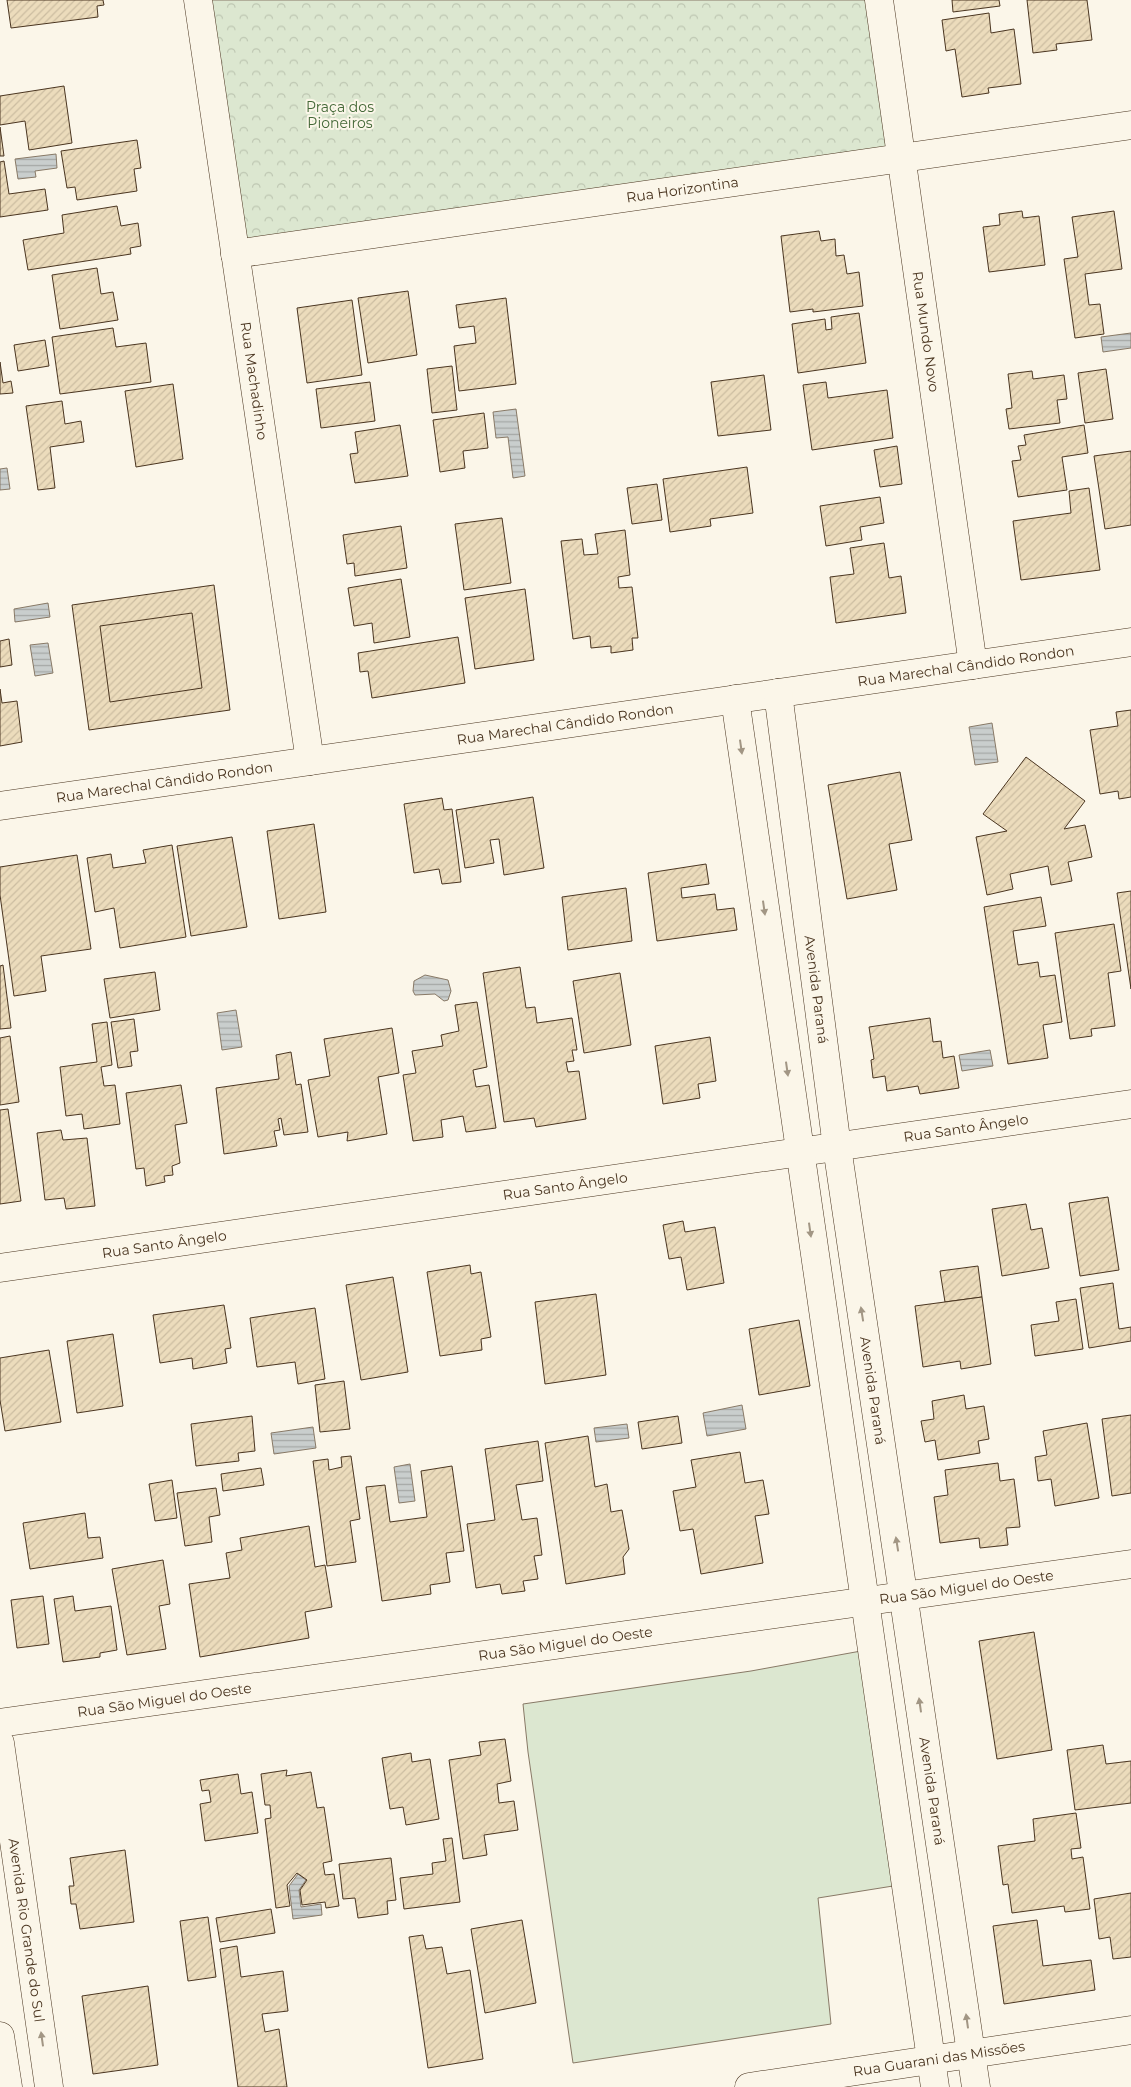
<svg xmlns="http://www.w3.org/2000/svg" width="1131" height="2087" font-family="Montserrat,sans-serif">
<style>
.grass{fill:#dce7d0;stroke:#887966}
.park{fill:url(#park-crowns);stroke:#887966}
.water{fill:url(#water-rules);stroke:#887966}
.building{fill:url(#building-hatch);stroke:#4a3520}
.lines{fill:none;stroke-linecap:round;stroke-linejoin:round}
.minor-casing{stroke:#4a3520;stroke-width:29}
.tertiary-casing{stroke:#4a3520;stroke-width:29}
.minor{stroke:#fbf6e9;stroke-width:28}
.tertiary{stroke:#fbf6e9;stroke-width:28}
.oneway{fill:#a29684}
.labels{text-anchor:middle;stroke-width:4;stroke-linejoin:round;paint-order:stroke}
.park-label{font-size:14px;fill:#436837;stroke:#fbf6e9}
.street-label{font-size:14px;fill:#4a3520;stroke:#fbf6e9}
</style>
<defs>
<pattern id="park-crowns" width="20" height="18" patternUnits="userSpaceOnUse" patternTransform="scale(1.25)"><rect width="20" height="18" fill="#dce7d0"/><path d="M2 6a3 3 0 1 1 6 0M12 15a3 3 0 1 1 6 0" fill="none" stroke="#bec7b2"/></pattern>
<pattern id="water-rules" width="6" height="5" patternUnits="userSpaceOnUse" patternTransform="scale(1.25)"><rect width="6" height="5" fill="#c9cecd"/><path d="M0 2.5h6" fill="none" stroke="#a5a8a6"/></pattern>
<pattern id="building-hatch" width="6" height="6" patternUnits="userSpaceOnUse" patternTransform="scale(1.25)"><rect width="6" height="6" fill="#ecdcbc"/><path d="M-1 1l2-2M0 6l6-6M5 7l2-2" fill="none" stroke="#ccbda1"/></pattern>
</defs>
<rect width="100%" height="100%" fill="#fbf6e9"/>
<!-- grass -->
<path class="grass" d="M861 1651 893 1886 818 1898 831 2024 573 2063 528 1752 523 1704 751 1671Z"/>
<!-- park -->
<path class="park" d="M207 0H871L893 152 243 244Z"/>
<!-- water -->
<g class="water">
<path d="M56 154 57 168 35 171 36 177 18 179 15 159Z"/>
<path d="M1131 333V348L1103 352 1101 337Z"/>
<path d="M516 409 525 476 513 478 508 437 496 438 493 412Z"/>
<path d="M7 468 10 489 0 490V469Z"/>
<path d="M48 603 50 617 15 622 14 609Z"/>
<path d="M48 643 53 673 35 676 30 645Z"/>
<path d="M992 723 998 762 975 765 969 727Z"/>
<path d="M425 975 448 980 451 991 448 1000 444 1001 435 994 415 995 413 991 414 981Z"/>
<path d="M236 1010 242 1047 222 1050 217 1013Z"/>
<path d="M990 1050 993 1066 962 1071 959 1055Z"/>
<path d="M742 1405 746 1429 707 1436 703 1413Z"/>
<path d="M627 1424 629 1438 596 1442 594 1428Z"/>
<path d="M313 1427 316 1448 274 1454 271 1433Z"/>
<path d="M410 1464 415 1501 399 1503 394 1467Z"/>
<path d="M298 1874 306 1880 299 1890 301 1907 321 1904 322 1915 293 1919 289 1886Z"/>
</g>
<!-- building -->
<g class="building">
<path d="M7 0H103L104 5 97 6 98 17 11 28Z"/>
<path d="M952 0H999L1000 6 953 12Z"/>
<path d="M1027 0H1087L1092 40 1056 44 1057 50 1033 53Z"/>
<path d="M989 13 991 33 1014 29 1021 84 988 88 989 93 962 97 955 49 946 51 942 20Z"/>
<path d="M64 86 72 143 29 150 25 121 0 125V96Z"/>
<path d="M0 127 4 156H0Z"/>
<path d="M137 140 141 168 134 169 137 191 77 200 75 187 67 188 61 151Z"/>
<path d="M4 161 9 194 45 189 48 210 0 217V162Z"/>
<path d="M117 206 121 226 138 223 141 246 130 248 131 254 28 270 23 240 64 233 62 215Z"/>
<path d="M1022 211 1023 218 1039 216 1045 265 989 272 983 227 1000 225 999 214Z"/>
<path d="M1114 211 1122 269 1085 274 1089 305 1100 304 1104 334 1075 338 1064 259 1078 257 1072 217Z"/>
<path d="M819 231 821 241 835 239 836 256 844 255 847 274 859 272 863 306 813 312V309L790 312 781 236Z"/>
<path d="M97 268 101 294 113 292 118 320 60 329 52 275Z"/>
<path d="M408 291 417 355 368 363 358 298Z"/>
<path d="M506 298 516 384 459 391 454 346 476 343 474 326 459 328 456 305Z"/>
<path d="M352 300 362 375 307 383 297 308Z"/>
<path d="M859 313 866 363 798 373 792 324 825 319 826 330 832 329 831 317Z"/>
<path d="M113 328 116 347 146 343 151 382 60 394 52 337Z"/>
<path d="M45 340 49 366 18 371 14 345Z"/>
<path d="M0 362 3 383 11 381 13 393 0 394Z"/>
<path d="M452 366 457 410 432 413 427 369Z"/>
<path d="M1106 369 1113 419 1085 423 1078 373Z"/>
<path d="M1032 371 1033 379 1064 375 1067 399 1057 400 1060 423 1009 429 1006 409 1012 408 1008 374Z"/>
<path d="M764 375 771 430 718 436 711 382Z"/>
<path d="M370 382 375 421 321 428 316 389Z"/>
<path d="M826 382 828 398 887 390 893 438 812 450 803 385Z"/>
<path d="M173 384 183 459 136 467 125 391Z"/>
<path d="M62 401 65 424 81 421 84 442 50 447 55 488 38 490 26 406Z"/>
<path d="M484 413 488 448 463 451 465 468 440 472 433 420Z"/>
<path d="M400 425 408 476 355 483 350 454 358 453 355 432Z"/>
<path d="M1084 425 1088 453 1062 457 1067 490 1018 497 1012 461 1021 460 1018 446 1026 445 1024 435Z"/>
<path d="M897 446 902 484 880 487 874 450Z"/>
<path d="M1131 451V525L1105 529 1094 456Z"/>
<path d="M747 467 753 513 710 519 711 526 670 532 663 479Z"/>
<path d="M657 484 662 520 632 524 627 488Z"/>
<path d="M1089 488 1100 570 1021 580 1013 521 1071 513 1069 491Z"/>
<path d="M880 497 884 523 860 527 862 540 826 546 820 506Z"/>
<path d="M502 518 511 583 464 590 455 524Z"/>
<path d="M401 526 407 568 355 576 354 563 347 564 343 535Z"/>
<path d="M625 530 630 575 618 577 619 588 632 587 638 638H632L633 650 611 653V646L591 648 590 636 573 639 561 541 582 539 584 555 598 554 595 534Z"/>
<path d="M884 543 889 578 901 576 906 613 836 623 830 577 854 574 850 548Z"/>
<path d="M401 579 410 637 374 643 372 623 354 626 348 588Z"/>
<path d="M214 585 230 710 89 730 72 605Z"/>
<path d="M525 589 534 660 475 669 465 598Z"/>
<path d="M192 613 202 688 110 702 100 626Z"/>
<path d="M458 637 465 683 372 698 368 671 360 672 358 653Z"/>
<path d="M9 639 12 665 0 667V641Z"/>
<path d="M0 689 2 703 17 701 22 742 0 746Z"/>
<path d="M1131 710V797L1119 799 1118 791 1100 794 1090 730 1118 726 1116 712Z"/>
<path d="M1026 757 1085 801 1064 829 1085 825 1092 857 1068 862 1072 881 1051 885 1048 866 1010 874 1013 889 987 895 976 837 1007 831 983 814Z"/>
<path d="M900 772 912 840 889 844 897 890 847 899 828 785Z"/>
<path d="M533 797 544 868 504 875 499 839 490 840 494 863 465 868 456 810Z"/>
<path d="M442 798 444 810 452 809 461 882 442 884 439 869 414 873 404 804Z"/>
<path d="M314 824 326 912 279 919 267 831Z"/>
<path d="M232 837 247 927 191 936 177 846Z"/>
<path d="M172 845 186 937 120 948 114 908 95 912 87 858 111 854 113 868 146 863 143 850Z"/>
<path d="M77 855 91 949 41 956 46 991 14 996 0 895V867Z"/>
<path d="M706 864 709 884 681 888 682 898 715 894 717 910 734 908 737 930 657 941 648 873Z"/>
<path d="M626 888 632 941 568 950 562 897Z"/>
<path d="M1131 891V989L1117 893Z"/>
<path d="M1041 897 1046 926 1013 931 1018 965 1038 962 1040 977 1055 975 1062 1022 1043 1025 1048 1058 1008 1064 984 907Z"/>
<path d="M1114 924 1121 971 1108 973 1115 1026 1091 1029 1092 1036 1070 1039 1055 933Z"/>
<path d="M3 965 11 1028 0 1029V966Z"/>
<path d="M520 967 526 1008 535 1007 537 1023 572 1018 577 1050H572L574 1061 566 1062 568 1072 579 1071 586 1119 536 1127 534 1118 504 1122 483 973Z"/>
<path d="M155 972 160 1010 110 1018 104 979Z"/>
<path d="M620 973 631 1045 584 1053 573 981Z"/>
<path d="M477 1002 487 1067 473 1070 476 1087 489 1085 496 1128 466 1132 463 1116 441 1120 443 1137 413 1141 403 1075 416 1073 412 1051 443 1046 441 1035 459 1031 455 1005Z"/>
<path d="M930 1018 933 1042 941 1041 943 1058 954 1056 959 1088 920 1094 918 1086 887 1091 885 1076 873 1078 871 1060 874 1059 869 1027Z"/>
<path d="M134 1019 138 1051 130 1052 132 1066 118 1068 111 1022Z"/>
<path d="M107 1022 112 1065 101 1067 104 1086 115 1085 120 1124 84 1129 82 1114 66 1116 60 1067 97 1062 92 1024Z"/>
<path d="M392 1028 399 1073 378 1077 387 1134 347 1141 348 1132 318 1137 308 1080 330 1076 324 1039Z"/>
<path d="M10 1036 19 1102 0 1105V1038Z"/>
<path d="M710 1037 716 1081 698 1084 700 1098 663 1104 655 1046Z"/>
<path d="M291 1052 296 1085 301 1084 308 1132 284 1135 281 1118 278 1119 280 1130 274 1131 277 1146 224 1154 216 1088 279 1079 276 1055Z"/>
<path d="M181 1085 187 1123 175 1125 180 1163 172 1166 173 1175 164 1176 165 1182 146 1186 144 1168 136 1169 126 1093Z"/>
<path d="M8 1109 21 1201 0 1204V1110Z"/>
<path d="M61 1130 63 1140 87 1138 95 1206 66 1209 64 1198 45 1200 37 1133Z"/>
<path d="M1108 1197 1119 1270 1080 1276 1069 1203Z"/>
<path d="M1026 1204 1031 1230 1042 1228 1049 1268 1002 1276 992 1209Z"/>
<path d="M683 1221 685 1232 715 1227 724 1283 687 1290 681 1257 669 1259 663 1225Z"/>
<path d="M470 1265 471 1274 481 1272 491 1337 481 1339 482 1350 440 1356 427 1272Z"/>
<path d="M978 1266 982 1297 945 1302 940 1271Z"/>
<path d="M393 1277 408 1372 361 1380 346 1285Z"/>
<path d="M1113 1283 1119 1329 1131 1327V1341L1089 1348 1080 1288Z"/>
<path d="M596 1294 606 1375 545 1384 535 1302Z"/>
<path d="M982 1297 991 1364 961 1369 960 1361 923 1367 915 1306Z"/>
<path d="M1076 1299 1083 1349 1035 1356 1031 1325 1059 1321 1056 1302Z"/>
<path d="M224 1305 231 1348 225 1349 227 1363 193 1369 192 1358 160 1363 153 1315Z"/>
<path d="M315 1308 325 1379 298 1384 295 1362 257 1367 250 1318Z"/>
<path d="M799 1320 810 1386 759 1395 749 1329Z"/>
<path d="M113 1334 123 1406 77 1413 67 1341Z"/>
<path d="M49 1350 61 1422 5 1431 0 1400V1358Z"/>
<path d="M344 1381 350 1429 320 1432 315 1385Z"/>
<path d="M964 1395 966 1409 984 1406 989 1439 978 1441 980 1453 938 1460 935 1440 925 1442 921 1421 934 1419 932 1401Z"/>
<path d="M1131 1415V1493L1112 1496 1102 1419Z"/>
<path d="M252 1416 255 1451 238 1453 239 1461 196 1466 191 1424Z"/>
<path d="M678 1416 682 1443 642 1449 638 1422Z"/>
<path d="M1087 1423 1099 1498 1055 1506 1051 1479 1038 1481 1035 1457 1047 1455 1043 1431Z"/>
<path d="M588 1436 595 1487 607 1484 611 1512 622 1510 629 1549 623 1557 625 1574 566 1584 545 1443Z"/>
<path d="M538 1441 543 1481 516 1485 522 1520 537 1518 542 1555 534 1556 538 1579 523 1581 525 1591 502 1594 500 1584 476 1588 467 1524 495 1520 485 1449Z"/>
<path d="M740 1452 745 1483 763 1480 769 1514 755 1516 763 1563 701 1574 693 1529 680 1531 673 1491 696 1487 691 1460Z"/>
<path d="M351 1456 360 1519 350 1521 356 1562 327 1566 313 1461 328 1459 329 1470 342 1467 341 1457Z"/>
<path d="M998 1463 1000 1481 1014 1479 1020 1527 1006 1528 1008 1545 980 1548 979 1538 940 1543 934 1497 948 1495 945 1470Z"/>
<path d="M452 1466 464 1551 446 1553 450 1582 430 1585 431 1594 382 1601 366 1487 385 1485 390 1522 427 1517 421 1471Z"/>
<path d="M261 1468 264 1485 223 1491 221 1474Z"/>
<path d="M172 1480 177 1518 155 1521 149 1484Z"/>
<path d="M216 1488 220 1515 209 1517 212 1542 185 1546 177 1493Z"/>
<path d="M85 1513 88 1538 100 1537 103 1558 30 1569 23 1523Z"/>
<path d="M309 1526 315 1567 325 1565 332 1607 305 1612 309 1638 200 1657 189 1584 230 1578 226 1553 242 1550 240 1538Z"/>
<path d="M163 1560 170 1604 159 1606 166 1649 127 1655 112 1569Z"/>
<path d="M43 1596 49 1644 17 1648 11 1600Z"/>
<path d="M73 1596 75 1611 111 1606 117 1650 100 1653V1657L63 1662 54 1599Z"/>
<path d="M1034 1632 1052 1750 997 1759 979 1641Z"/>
<path d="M505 1739 511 1781 497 1784 499 1803 514 1801 518 1830 484 1835 487 1855 463 1859 449 1760 481 1755 479 1742Z"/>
<path d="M1103 1745 1106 1764 1131 1761V1803L1075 1810 1067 1750Z"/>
<path d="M411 1753 412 1762 430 1759 439 1819 406 1825 403 1807 390 1809 382 1758Z"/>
<path d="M287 1770 286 1776 311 1772 317 1808 324 1807 332 1861 323 1863 325 1875 334 1874 339 1906 326 1908 325 1902 302 1905 300 1890 307 1880 297 1873 287 1885 290 1906 276 1908 265 1819 271 1818 270 1805H265L261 1774Z"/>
<path d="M238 1774 241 1794 252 1792 258 1833 205 1841 200 1804 211 1802 209 1790 202 1791 200 1780Z"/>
<path d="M1076 1813 1081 1848 1071 1849 1072 1859 1083 1857 1090 1909 1065 1912 1064 1906 1012 1913 1008 1884 1003 1885 998 1846 1035 1841 1033 1819Z"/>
<path d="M452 1838 460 1902 404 1909 400 1878 433 1874 432 1863 446 1861 443 1839Z"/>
<path d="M125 1850 134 1922 80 1929 76 1904H71L69 1886H74L70 1858Z"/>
<path d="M391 1858 396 1900 387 1901 388 1914 358 1918 355 1898 343 1899 339 1864Z"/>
<path d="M1131 1893V1957L1113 1959 1110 1937 1099 1939 1094 1899Z"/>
<path d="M271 1909 275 1933 220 1942 216 1918Z"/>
<path d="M208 1917 216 1977 188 1981 180 1921Z"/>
<path d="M522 1920 536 2003 485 2013 471 1929Z"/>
<path d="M1037 1920 1043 1966 1091 1960 1095 1990 1004 2004 993 1926Z"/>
<path d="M423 1935 426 1949 442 1947 447 1974 470 1970 483 2059 428 2068 409 1937Z"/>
<path d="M237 1946 241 1977 283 1971 288 2011 262 2014 265 2032 279 2029 287 2087H238L220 1949Z"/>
<path d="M148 1986 158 2065 93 2074 82 1996Z"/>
</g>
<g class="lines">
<!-- minor casing -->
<g class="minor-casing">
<g id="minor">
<path id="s1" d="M198 0 310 761"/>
<path id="s2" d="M879 0 973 665"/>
<path id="s3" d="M235 254 1131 125"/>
<path id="s4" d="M0 806 1131 642"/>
<path id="s5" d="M0 1268 1131 1104"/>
<path id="s6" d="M0 1723 1131 1564"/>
<path id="s7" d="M749 2087 1131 2030"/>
</g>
</g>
<!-- tertiary casing -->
<g class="tertiary-casing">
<g id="tertiary">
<path id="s8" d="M778 693 837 1147 976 2087"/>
<path d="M735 699 935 2087"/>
<path id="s9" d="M0 1743 49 2087"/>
<path d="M0 2036 8 2087"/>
</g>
</g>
<!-- minor -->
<use href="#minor" class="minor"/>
<!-- tertiary -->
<use href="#tertiary" class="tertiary"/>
</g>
<!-- one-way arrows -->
<defs><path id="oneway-solid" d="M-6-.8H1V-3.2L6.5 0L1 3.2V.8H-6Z" transform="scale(1.25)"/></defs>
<g class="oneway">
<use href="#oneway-solid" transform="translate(741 747) rotate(82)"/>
<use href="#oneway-solid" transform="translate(764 908) rotate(82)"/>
<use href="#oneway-solid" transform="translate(787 1069) rotate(82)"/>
<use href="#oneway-solid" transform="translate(810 1230) rotate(82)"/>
<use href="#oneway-solid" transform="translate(862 1314) rotate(-99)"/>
<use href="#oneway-solid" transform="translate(897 1544) rotate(-99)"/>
<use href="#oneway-solid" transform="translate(920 1705) rotate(-98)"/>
<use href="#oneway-solid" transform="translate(967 2021) rotate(-98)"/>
<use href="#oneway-solid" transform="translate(42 2039) rotate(-98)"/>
</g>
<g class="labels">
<!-- park labels -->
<g class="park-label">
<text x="340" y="112">Praça dos<tspan x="340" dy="16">Pioneiros</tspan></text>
</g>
<!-- street labels -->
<g class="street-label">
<text dy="5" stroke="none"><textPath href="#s3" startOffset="452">Rua Horizontina</textPath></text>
<text dy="5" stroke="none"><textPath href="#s2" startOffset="335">Rua Mundo Novo</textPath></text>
<text dy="5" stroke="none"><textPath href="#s1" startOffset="385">Rua Machadinho</textPath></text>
<text dy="5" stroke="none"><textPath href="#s4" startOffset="976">Rua Marechal Cândido Rondon</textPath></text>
<text dy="5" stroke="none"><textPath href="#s4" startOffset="571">Rua Marechal Cândido Rondon</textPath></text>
<text dy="5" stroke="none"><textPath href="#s4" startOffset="166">Rua Marechal Cândido Rondon</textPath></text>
<text dy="5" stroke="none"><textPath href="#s8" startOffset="299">Avenida Paraná</textPath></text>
<text dy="5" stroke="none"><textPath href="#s5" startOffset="976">Rua Santo Ângelo</textPath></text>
<text dy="5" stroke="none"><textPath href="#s5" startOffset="571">Rua Santo Ângelo</textPath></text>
<text dy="5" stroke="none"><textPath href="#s5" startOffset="166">Rua Santo Ângelo</textPath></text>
<text dy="5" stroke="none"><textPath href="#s8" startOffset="704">Avenida Paraná</textPath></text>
<text dy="5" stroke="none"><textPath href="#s6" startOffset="976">Rua São Miguel do Oeste</textPath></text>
<text dy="5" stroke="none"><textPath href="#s6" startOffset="571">Rua São Miguel do Oeste</textPath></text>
<text dy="5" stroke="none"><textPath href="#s6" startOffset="166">Rua São Miguel do Oeste</textPath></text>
<text dy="5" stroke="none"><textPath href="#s8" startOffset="1109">Avenida Paraná</textPath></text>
<text dy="5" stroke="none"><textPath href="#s9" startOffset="189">Avenida Rio Grande do Sul</textPath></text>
<text dy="5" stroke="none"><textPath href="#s7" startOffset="192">Rua Guarani das Missões</textPath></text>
</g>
</g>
</svg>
